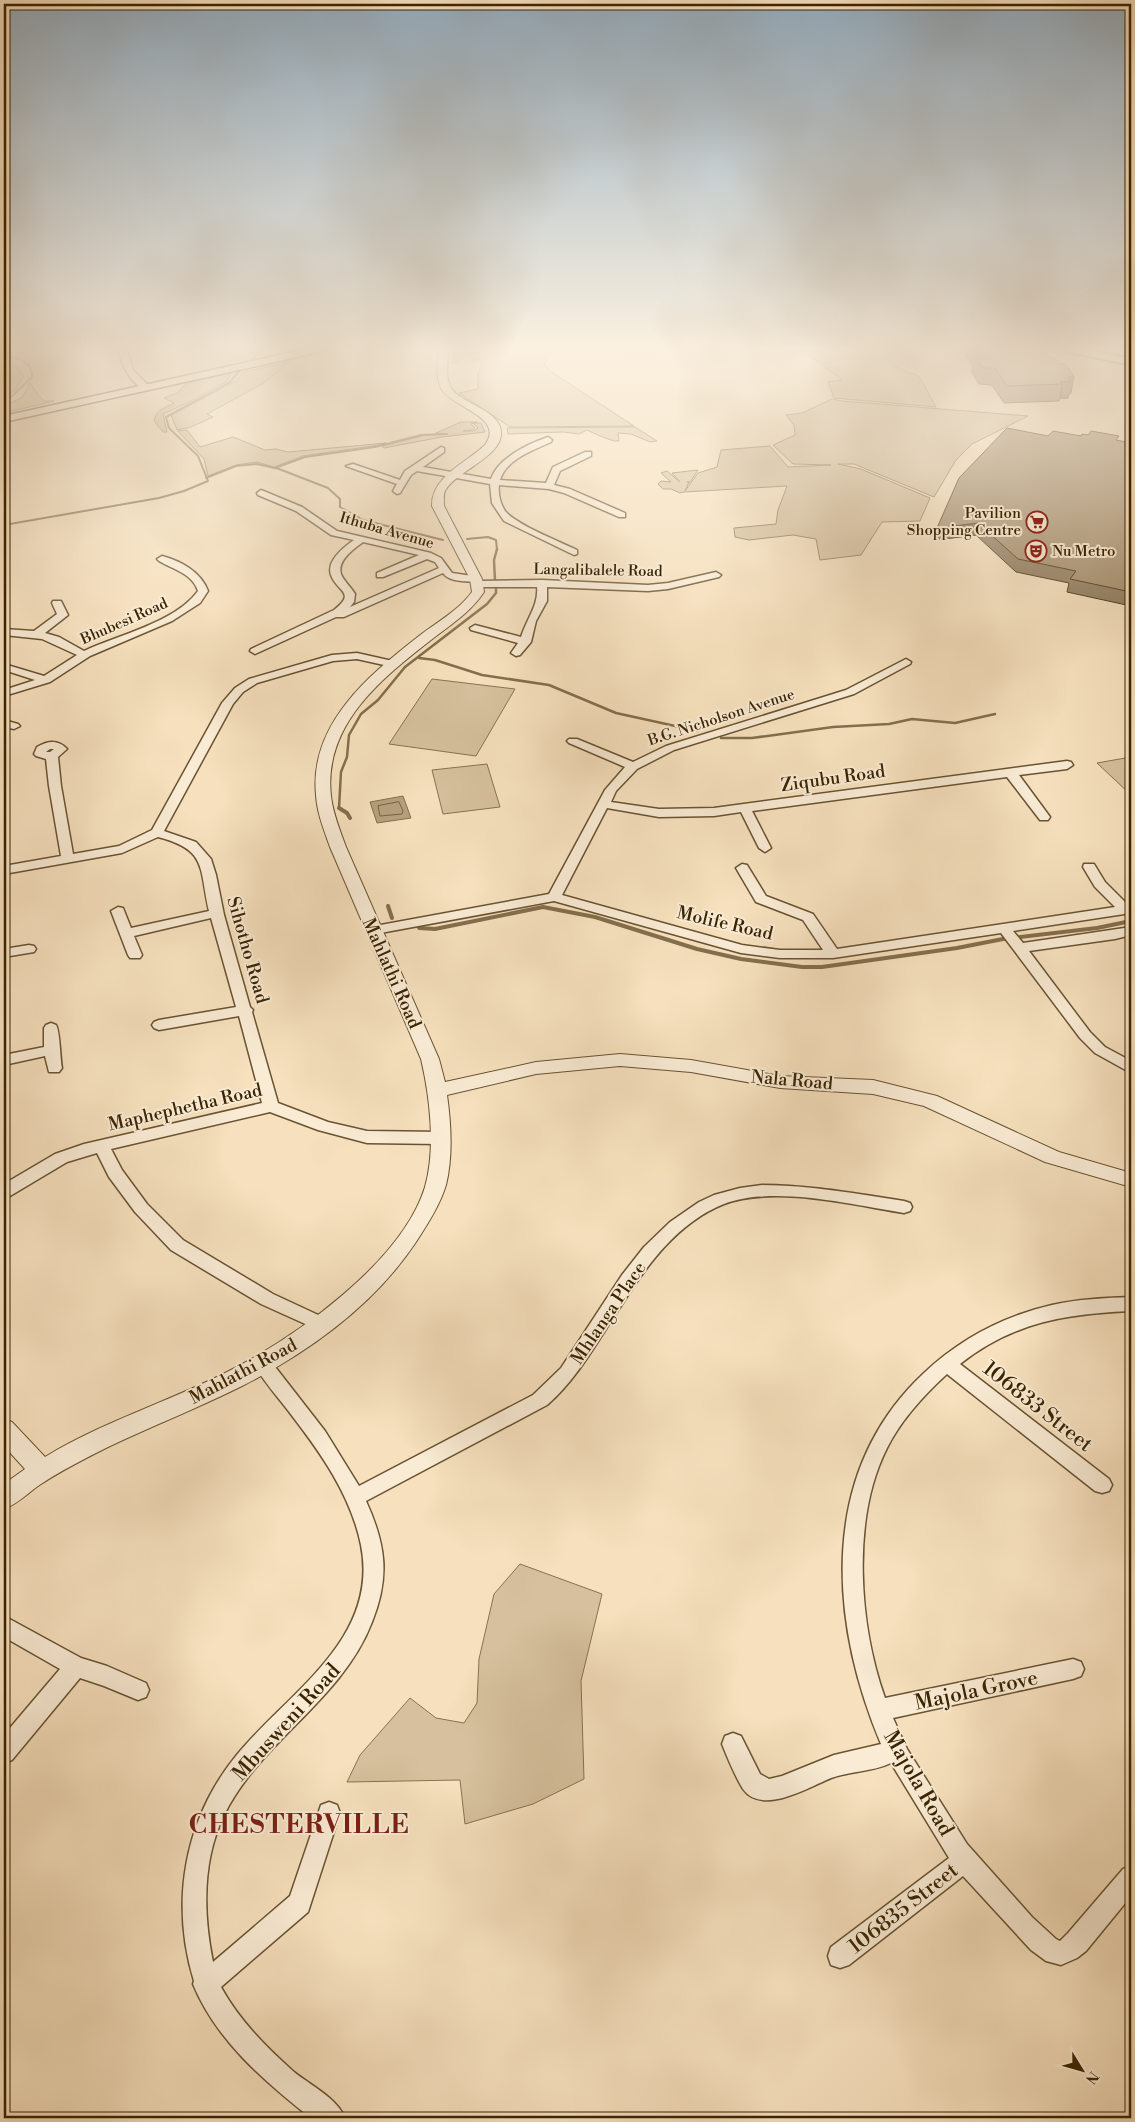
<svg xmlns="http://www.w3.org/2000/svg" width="1135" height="2122" font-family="'Libre Bodoni',serif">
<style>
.green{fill:#d6c09d;stroke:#887250}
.water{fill:#b6a07e;stroke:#846e4d}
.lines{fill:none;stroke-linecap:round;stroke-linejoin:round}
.shore{stroke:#786240;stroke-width:1}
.stream-far2{stroke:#846e4d;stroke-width:2}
.stream-far1{stroke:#846e4d;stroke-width:2.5}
.stream{stroke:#846e4d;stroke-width:4}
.minor-casing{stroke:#695332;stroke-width:3}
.tertiary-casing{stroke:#695332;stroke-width:2}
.secondary-casing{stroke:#3a2403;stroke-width:3}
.minor{fill:#f9ebd4;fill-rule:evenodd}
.tertiary{fill:#f9ebd4;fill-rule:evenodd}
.secondary{fill:#f9ebd4;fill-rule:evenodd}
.wall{fill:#867356;stroke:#3a2403}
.shaded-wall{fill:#6d5e46;stroke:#3a2403}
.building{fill:#9c8664;stroke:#3a2403}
.labels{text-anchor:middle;stroke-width:4;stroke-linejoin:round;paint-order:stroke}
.far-poi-label{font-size:15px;fill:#3a2403;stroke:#f9ebd4;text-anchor:end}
.far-street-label{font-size:15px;fill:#3a2403;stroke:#f9ebd4}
.street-label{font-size:18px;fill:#3a2403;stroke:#f9ebd4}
.near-street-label{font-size:21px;fill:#3a2403;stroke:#f9ebd4}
.near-district-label{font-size:26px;font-weight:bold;letter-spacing:1px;fill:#7a1f14;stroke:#f9ebd4}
</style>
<rect width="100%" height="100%" fill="#f6e0bd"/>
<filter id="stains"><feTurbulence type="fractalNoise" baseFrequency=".004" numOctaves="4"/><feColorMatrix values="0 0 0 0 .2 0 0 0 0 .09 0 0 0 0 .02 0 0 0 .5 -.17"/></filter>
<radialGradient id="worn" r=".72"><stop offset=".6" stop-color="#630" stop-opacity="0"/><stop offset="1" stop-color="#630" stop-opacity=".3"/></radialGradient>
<!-- green -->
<g class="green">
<path d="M456 348H472L482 355 478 360H473L466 354 457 362 451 364Z"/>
<path d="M511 348H641L663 351 651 354 566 349 548 354 544 365 553 373 634 426 510 427 459 393 478 389V375L483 357Z"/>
<path d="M860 348 859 355 818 362 803 351Z"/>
<path d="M863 348H879L895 366 907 372 919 376 936 407 834 398 828 382 842 380 820 364 861 356Z"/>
<path d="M4 359 13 362 24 376 16 389 4 398Z"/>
<path d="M289 362 264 383 207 414 213 417 191 427 177 430 171 415 236 381 244 372Z"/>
<path d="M231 373 227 381 189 402 163 414 167 432H163L154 421C156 409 166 408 174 403L164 398 177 393 187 383Z"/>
<path d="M30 382 36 392 44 401H54L4 413V406L21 398 25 393Z"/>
<path d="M832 399 842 401 1028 416 972 444 956 460 934 497 854 464H838L861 469 930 498 920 521 882 522 861 555 820 560 816 539 793 535 749 540 735 537 734 528 776 524 778 510 787 486 684 492 680 493 671 489H663L658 484 661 481 671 482 661 473 667 471 680 482 672 473 698 470 690 482H687H689L685 491 698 473 717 467 721 450 770 446 788 467 831 465 793 464 773 445 795 435 794 425 786 415 802 413Z"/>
<path d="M461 422H477L471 424 475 428 472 430 463 431H474L478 428 473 423H481L485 432 442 437 384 448 382 446 426 435 448 434 436 433Z"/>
<path d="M635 427 657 441 650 442 631 434 618 433 619 441H614L600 436 587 430 579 434 563 432 508 434 507 428Z"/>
<path d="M187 430 200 447 233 437 265 450 276 449 288 452 386 443 373 446 303 456 274 467 257 462 236 465 208 476 204 459 178 431Z"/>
<path d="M432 679 515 689 476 756 389 744Z"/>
<path d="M1131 757V795L1097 763Z"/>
<path d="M487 764 500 807 443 814 432 770Z"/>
<path d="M520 1564 602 1594 581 1681 584 1779 533 1804 465 1824 460 1780 347 1782 360 1755 410 1698 436 1718 464 1723 477 1703 479 1659 494 1594Z"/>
</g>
<!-- water -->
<path class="water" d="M403 796 411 818 377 823 370 802Z"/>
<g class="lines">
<!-- shore -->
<path class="shore" d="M399 802 403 811 402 814 380 816 378 806Z"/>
<!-- stream-far2 -->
<g class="stream-far2">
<path d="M4 355C17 358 32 360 32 377L11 397 4 400"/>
<path d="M248 363 264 348"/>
<path d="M275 468 305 457 375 447 421 435 445 434"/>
<path d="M206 478 236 466 257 464 279 469 328 488 340 499V507L363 520 443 540"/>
<path d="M4 525 159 498 184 491 208 481 198 456 169 428 166 417 230 382 242 368"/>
<path d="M467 539 488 537 496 540 497 550"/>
</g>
<!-- stream-far1 -->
<g class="stream-far1">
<path d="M495 581 494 560 497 549"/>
<path d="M419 658 435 660 482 675 549 685 616 713 698 731"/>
<path d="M721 738H752L833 727 889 724 912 719 955 723 995 714"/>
<path d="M341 809 339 808 341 772 347 757 349 735 361 714 378 700 405 667 487 604 496 593V587"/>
</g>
<!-- stream -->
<g class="stream">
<path d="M339 808 347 813 350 818"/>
<path d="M388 906 392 918"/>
<path d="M419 928 435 929 543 907 595 917 697 949 741 959 802 967H822L957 948 1003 939 1097 928 1131 921"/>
</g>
<!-- minor casing -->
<g class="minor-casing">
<g id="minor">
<path d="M118 348H126L133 370 148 385V389H142C128 378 122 365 118 348Z"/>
<path d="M548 437 552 440 551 442C534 450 506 459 500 480L546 483 553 467 585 452H591V456L560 471 554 485 570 489 625 513V517H619L564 493 549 489 499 485C498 494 500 503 505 511 515 524 561 542 577 550V554L574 555 504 521 492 503 490 484 417 471 411 475 400 493 397 494 393 491 397 484 346 466 353 464 400 480 405 471 441 447 444 448V452L423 467 491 479C498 458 528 444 548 437Z"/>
<path d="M261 490 302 507 337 531 431 553 441 558 452 573 479 577 480 581 542 580 648 585 668 583 716 572 721 575 719 577 668 589 648 591 547 587V601L536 621 531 642 520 655 516 656 511 653 518 643 471 630 470 628 475 625 521 637C526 620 539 605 537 587H478L473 584 475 582C464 581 449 582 443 573L344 617H336L255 654 250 651 251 649 334 610C357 592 337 592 331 575 326 561 344 547 354 540L331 535 296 511 258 495 257 493ZM363 542 419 555 377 573V577H383L427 559 435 562 439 568 350 607 354 602 355 594C351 587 343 580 341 574 337 560 354 549 363 542Z"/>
<path d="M162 556C181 561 201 572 208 591L200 603 172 621 90 656 50 682 4 696V690L35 680 4 670V664L44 676 77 655 42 639 4 635V629L34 631 57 614 52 603 53 601H61L68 615 45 633 59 637 84 651C118 635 176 622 198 591 192 573 174 570 159 561L157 559Z"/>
<path d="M357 653 397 662 398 664 393 667 357 659 333 661 257 683 243 692 233 704 164 831 196 842 211 859 216 875 224 915 250 1007 253 1010 252 1012 278 1103 328 1122 367 1131 441 1132 447 1134 449 1138 447 1142 441 1144 367 1143 318 1130 270 1112 111 1149 122 1170 147 1204 183 1240 273 1294 329 1320 332 1325 329 1330 323 1332 261 1304 171 1250 135 1212 109 1177 97 1153 67 1162 10 1196 4 1198V1184L55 1154 84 1144 262 1103 239 1016 159 1030 154 1028 152 1025 154 1022 159 1020 236 1007 211 918 134 936 142 955 140 958H130L128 955 111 911 118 907 123 908 131 928 209 911C199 868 208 850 158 837L122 853 4 874V866L61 856 49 786 46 759 36 756 34 754 37 747C47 741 58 739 67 749L58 757 61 786 73 854 119 846 152 830 222 703 235 688 249 679 332 655ZM50 749H54L50 752H46Z"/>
<path d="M906 659 911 662 910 664 854 694 674 750 637 769 616 791 611 802 659 809 714 808 1067 761 1071 762 1073 765 1067 769 1019 775 1050 817 1048 820H1040L1007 777 752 811 771 848 765 852 759 848 741 812 714 816 659 817 607 808 562 895 742 945 780 950H823L803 920 756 902 736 868 742 864 747 865 766 896 813 914 837 949 1115 907 1095 887 1083 867 1084 864H1094L1105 882 1128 905H1131V913L1013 931 1023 943 1131 927V935L1115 939 1029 951 1090 1032 1105 1047 1131 1061V1073L1095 1053 1080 1038 1001 933 833 958H780L741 953 554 901 375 934 368 930 375 926 549 894 605 790 625 767 569 743 567 741 569 739H577L633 762 666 746 846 690Z"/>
<path d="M4 720 18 724 20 726 14 729 4 727Z"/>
<path d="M29 945 34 946 36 949 34 952 4 957V949Z"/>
<path d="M51 1023 56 1025C60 1031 60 1058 62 1068L59 1072H49L45 1056 4 1065V1055L44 1047V1028L46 1025Z"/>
<path d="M762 1185C810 1185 857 1194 904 1201L910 1203 912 1207 910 1211 904 1213C853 1205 773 1185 724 1204 678 1222 646 1266 621 1306 597 1341 579 1377 547 1405L366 1501C386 1545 390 1577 372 1622 342 1700 262 1740 225 1813 202 1859 203 1913 213 1962L290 1896 321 1805 329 1802 337 1805 340 1813 308 1912 221 1987C239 2020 266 2047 294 2072 310 2085 337 2098 345 2118H311C264 2081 216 2040 193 1984L194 1981C170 1903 184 1820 236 1756 287 1693 380 1640 361 1545 351 1495 320 1452 290 1413 278 1397 263 1381 254 1364L257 1359 263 1357 269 1359 325 1431 359 1486 533 1395 561 1368 622 1275 644 1247 670 1222 699 1202 714 1195 740 1188Z"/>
<path d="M1131 1297V1311C1066 1314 1013 1322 960 1364L1109 1479 1112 1485 1109 1491 1102 1493 1095 1491 947 1374C924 1395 901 1420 887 1448 851 1519 859 1625 885 1698L1073 1659 1081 1662 1084 1669 1081 1676 1073 1679 893 1718 907 1749 967 1844 1032 1917 1056 1939 1060 1941 1068 1933 1123 1869 1131 1865V1896L1086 1951 1077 1958 1061 1965 1046 1961 1031 1950 963 1876 849 1965 840 1968 831 1965 828 1956 831 1947 949 1858 891 1763C872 1772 851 1771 831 1778 809 1787 762 1816 743 1789 735 1776 728 1759 722 1744L725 1736 733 1733 741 1736 760 1774 769 1779 782 1776 834 1755 881 1744C829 1620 818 1472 924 1373 960 1339 1004 1316 1052 1305 1078 1299 1105 1298 1131 1297Z"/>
<path d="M4 1616 81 1658 107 1666 146 1683 149 1690 146 1697 138 1700 104 1686 80 1678 12 1760 4 1763V1735L60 1669 4 1637Z"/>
</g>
</g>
<!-- tertiary casing -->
<g class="tertiary-casing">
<path id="tertiary" d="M439 348H449C448 360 445 375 450 386 459 404 499 409 501 431 504 457 455 471 445 491 443 495 444 501 444 506L482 579 484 592C470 613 450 625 431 640 381 679 323 725 331 796 333 814 340 830 346 847L439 1059 445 1082 536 1062 620 1054 691 1060 780 1076 873 1080 937 1096 1059 1152 1131 1173V1187L1045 1162 924 1106 873 1094 780 1088 691 1072 620 1066 536 1074 447 1095C451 1123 453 1157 446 1185 440 1205 427 1225 416 1242 374 1305 309 1352 242 1386 198 1408 152 1426 108 1447 84 1459 60 1471 38 1486 27 1494 17 1504 4 1509V1484L25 1469 4 1446V1419L12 1422 45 1457C102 1422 168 1402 227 1372 295 1338 402 1262 425 1187 436 1149 430 1097 421 1059L330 847C324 830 317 813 316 795 309 724 369 675 419 636 437 622 458 611 472 592L470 579 432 506C431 477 466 463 485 445 505 417 455 409 442 390 435 378 438 361 439 348Z"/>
</g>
<!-- secondary casing -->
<g class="secondary-casing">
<g id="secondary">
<path d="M311 348H330L325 351 4 422V416Z"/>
<path d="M1058 348H1084L1131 359V365L1063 351Z"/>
</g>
</g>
<!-- minor -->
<use href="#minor" class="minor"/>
<!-- tertiary -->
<use href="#tertiary" class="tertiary"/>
<!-- secondary -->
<use href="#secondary" class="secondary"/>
</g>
<!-- wall -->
<g class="wall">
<path d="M967 348H1040L1050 358 1071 393H1069L1068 398H1060L1059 401 1004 403 992 385 979 384 972 373 973 366 966 355Z"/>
<path d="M1048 436H1081L1131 443V606L1067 592 1069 583 1016 572 976 535 935 540 937 528Z"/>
</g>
<!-- shaded-wall -->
<g class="shaded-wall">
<path d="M1074 376 1071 393H1069L1068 398H1060L1062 384 1061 382 1068 377Z"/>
<path d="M978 523 976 535 935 540 937 528Z"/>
</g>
<!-- building -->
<g class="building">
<path d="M974 348H1040L1050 358H1055L1060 364H1065L1074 376 1068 377 1071 381 1061 382 1062 384 1007 386 995 368H982L975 357H980Z"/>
<path d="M1007 428 1048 436 1053 431 1081 436 1082 434 1088 435 1091 431 1119 436 1116 440 1131 443V592L1070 579 1076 571 1018 559 978 523 937 528 959 478Z"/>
</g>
<!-- sky -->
<linearGradient id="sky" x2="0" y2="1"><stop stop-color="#94acbe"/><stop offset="0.54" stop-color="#fbf1e1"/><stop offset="1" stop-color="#fbf1e1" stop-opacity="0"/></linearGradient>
<rect width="1135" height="645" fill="url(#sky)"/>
<!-- icons -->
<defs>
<g id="supermarket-ring" transform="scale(1.125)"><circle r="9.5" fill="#f9ebd4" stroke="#8f2418" stroke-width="1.5"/><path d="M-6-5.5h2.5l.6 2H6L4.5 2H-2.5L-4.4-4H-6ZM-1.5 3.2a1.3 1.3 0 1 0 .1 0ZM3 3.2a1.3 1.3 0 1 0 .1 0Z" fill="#8f2418"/></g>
<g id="theatre-ring" transform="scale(1.125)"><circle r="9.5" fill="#f9ebd4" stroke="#8f2418" stroke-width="1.5"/><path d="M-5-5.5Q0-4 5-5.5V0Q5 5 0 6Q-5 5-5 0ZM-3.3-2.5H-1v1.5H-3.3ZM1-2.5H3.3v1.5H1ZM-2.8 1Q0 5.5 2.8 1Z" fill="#8f2418"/></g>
</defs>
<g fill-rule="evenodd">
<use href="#supermarket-ring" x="1037" y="522"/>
<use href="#theatre-ring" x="1036" y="551"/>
</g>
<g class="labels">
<!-- far-poi labels -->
<g class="far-poi-label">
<text x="1021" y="518">Pavilion<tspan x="1021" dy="17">Shopping Centre</tspan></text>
<text x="1052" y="556" text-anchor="start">Nu Metro</text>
</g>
<!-- far-street labels -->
<g class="far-street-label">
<text transform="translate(387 530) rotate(16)" y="5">Ithuba Avenue</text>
<text transform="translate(598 570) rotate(1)" y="5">Langalibalele Road</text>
<text transform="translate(124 621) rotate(-24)" y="5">Bhubesi Road</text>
<text transform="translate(721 717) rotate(-18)" y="5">B.G. Nicholson Avenue</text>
</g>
<!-- street labels -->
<g class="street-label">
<text transform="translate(833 778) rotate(-8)" y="6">Ziqubu Road</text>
<text transform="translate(725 923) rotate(13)" y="6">Molife Road</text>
<text transform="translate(248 950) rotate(74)" y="6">Sihotho Road</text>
<text transform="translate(392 973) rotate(66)" y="6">Mahlathi Road</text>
<text transform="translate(792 1080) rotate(5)" y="6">Nala Road</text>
<text transform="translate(185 1107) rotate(-13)" y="6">Maphephetha Road</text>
<text transform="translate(608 1313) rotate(-56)" y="6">Mhlanga Place</text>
<text transform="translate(243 1371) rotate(-28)" y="6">Mahlathi Road</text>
</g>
<!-- near-street labels -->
<g class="near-street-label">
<text transform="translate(1038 1406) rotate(38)" y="7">106833 Street</text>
<text transform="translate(976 1690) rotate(-12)" y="7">Majola Grove</text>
<text transform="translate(286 1722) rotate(-48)" y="7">Mbusweni Road</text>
<text transform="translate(919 1783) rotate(60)" y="7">Majola Road</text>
<text transform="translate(903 1908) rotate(-38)" y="7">106835 Street</text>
</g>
<!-- near-district labels -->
<g class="near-district-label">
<text x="299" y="1833">CHESTERVILLE</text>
</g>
</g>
<!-- margin -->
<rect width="1135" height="2122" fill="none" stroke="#f6e0bd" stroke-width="20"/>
<rect x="5" y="5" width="1125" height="2112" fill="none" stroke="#3a2403" stroke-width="2.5"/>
<rect x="10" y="10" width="1115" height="2102" fill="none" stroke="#3a2403"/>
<!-- north arrow -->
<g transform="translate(1082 2070) rotate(127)" stroke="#f9ebd4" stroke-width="4" paint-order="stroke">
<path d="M0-4L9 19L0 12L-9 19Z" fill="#3a2403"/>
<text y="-8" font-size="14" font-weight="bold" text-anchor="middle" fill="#3a2403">N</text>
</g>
<rect width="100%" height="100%" filter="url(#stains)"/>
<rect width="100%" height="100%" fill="url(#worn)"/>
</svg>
